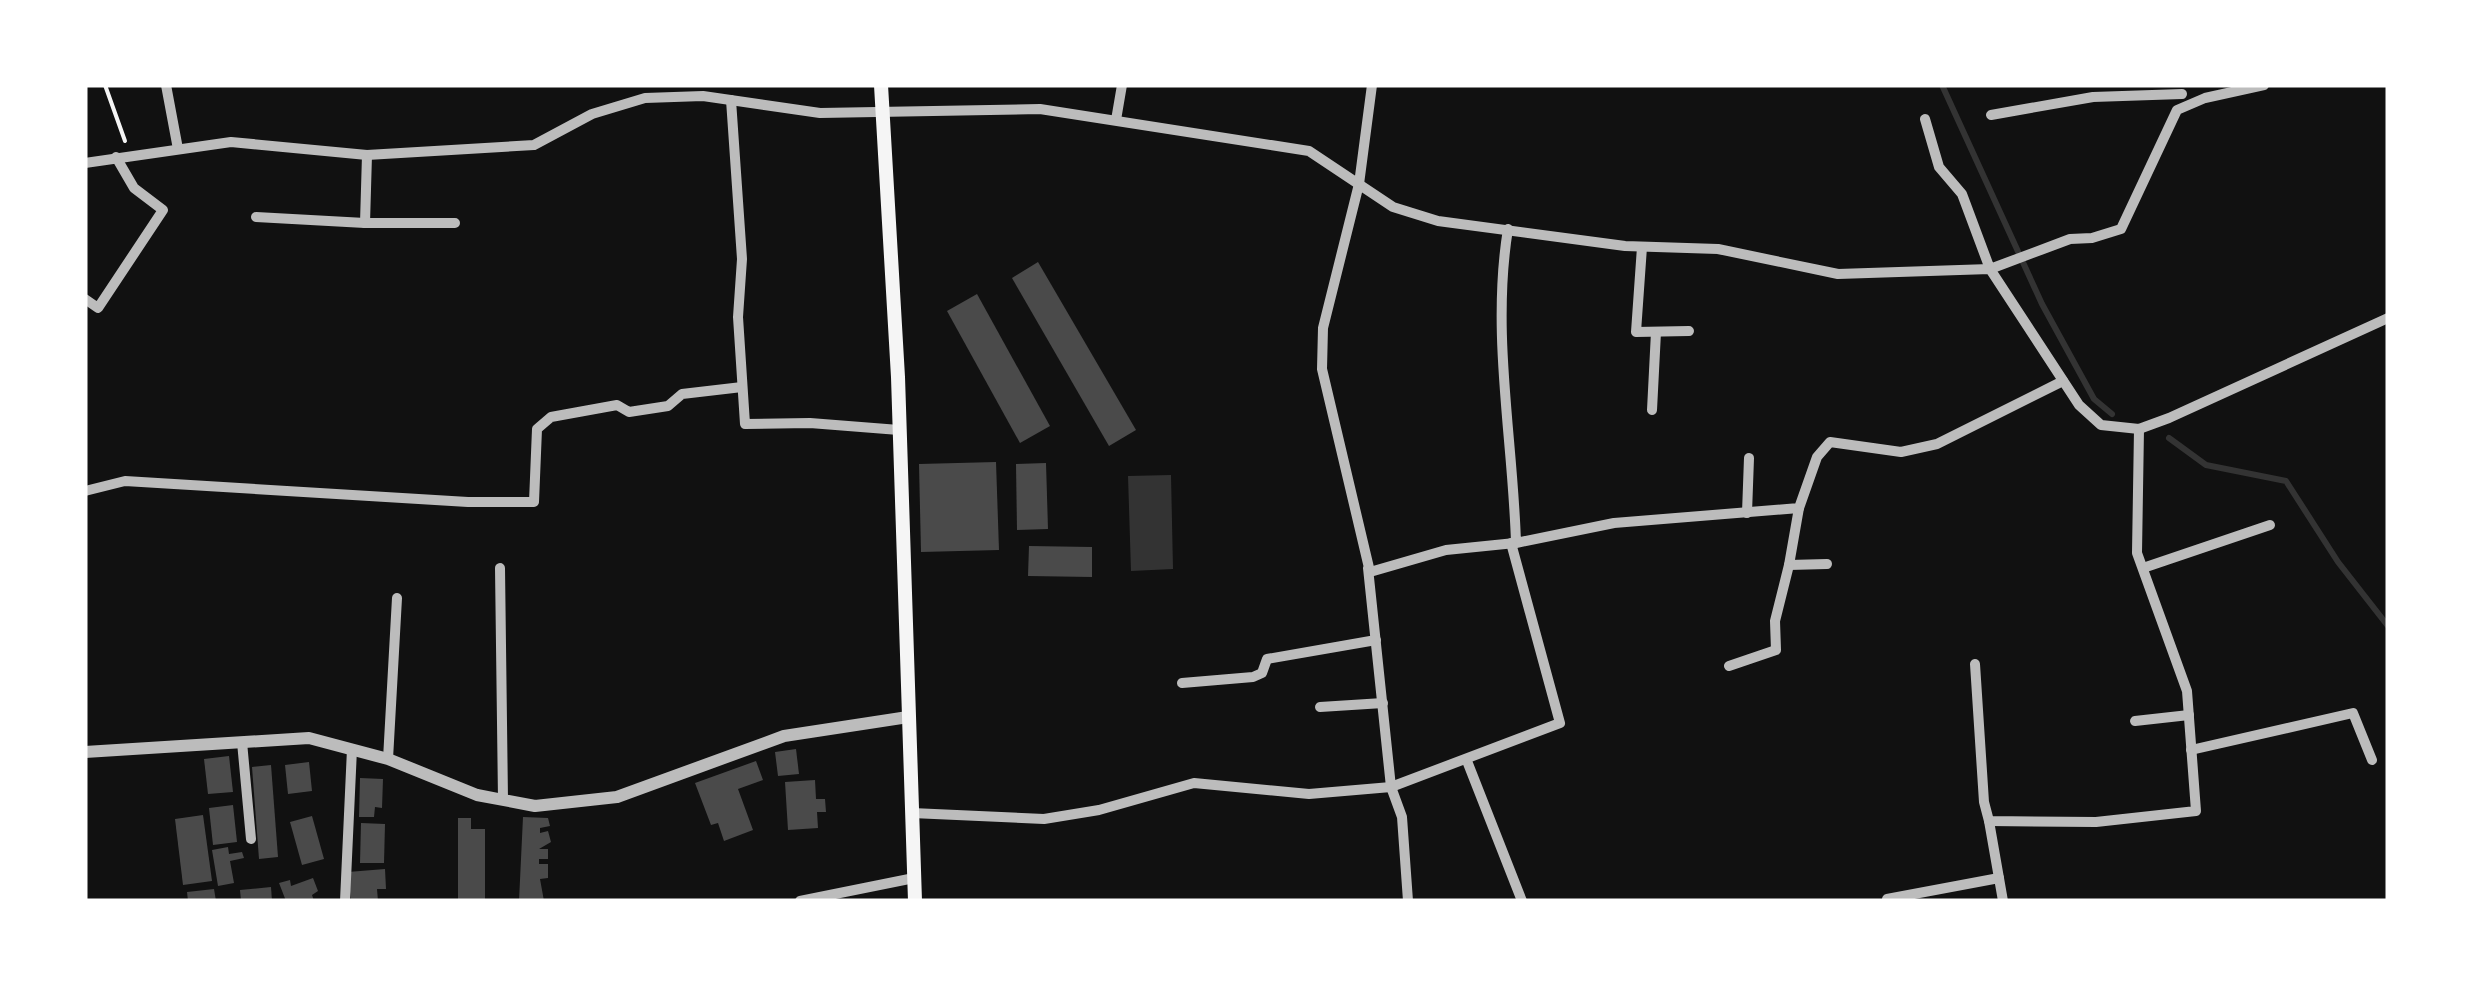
<svg xmlns="http://www.w3.org/2000/svg" width="2473" height="986" font-family="'Nunito Sans',sans-serif">
<style>
.water{fill:#333}
.lines{fill:none;stroke-linecap:round;stroke-linejoin:round}
.stream{stroke:#333;stroke-width:6}
.building{fill:#4a4a4a}
.path{stroke:#f5f5f5;stroke-width:4}
.minor{stroke:#bcbcbc;stroke-width:10}
.tertiary{stroke:#bcbcbc;stroke-width:12}
.secondary{stroke:#f5f5f5;stroke-width:14}
</style>
<rect width="100%" height="100%" fill="#111"/>
<!-- water -->
<path class="water" d="M1171 475 1173 569 1131 571 1128 476Z"/>
<g class="lines">
<!-- stream -->
<g class="stream">
<path d="M1942 85 2042 304 2094 399 2112 414"/>
<path d="M2169 438 2206 465 2286 481 2338 562 2388 626"/>
</g>
</g>
<!-- building -->
<g class="building">
<path d="M1038 262 1136 430 1109 446 1012 278Z"/>
<path d="M977 294 1050 426 1020 443 947 311Z"/>
<path d="M996 462 999 550 921 552 919 464Z"/>
<path d="M1046 463 1048 529 1017 530 1016 464Z"/>
<path d="M1029 546 1092 547V577L1028 576Z"/>
<path d="M796 749 799 774 778 776 775 752Z"/>
<path d="M229 756 233 792 208 794 204 759Z"/>
<path d="M756 761 763 780 738 789 753 830 724 841 718 823 711 825 695 783Z"/>
<path d="M309 762 312 791 288 794 285 765Z"/>
<path d="M271 765 278 857 259 859 252 767Z"/>
<path d="M360 778 383 779 382 808 375 807 374 817H359Z"/>
<path d="M815 780 816 799H825L826 812H817L818 828 788 830 785 782Z"/>
<path d="M233 805 237 842 213 845 209 808Z"/>
<path d="M203 815 212 881 183 885 175 819Z"/>
<path d="M312 816 324 859 302 865 290 822Z"/>
<path d="M523 817 548 818 550 826 540 828V833L548 831 551 842 539 849H548V859H539V864H548V878L540 879 544 901H519Z"/>
<path d="M458 818H471V829H485V901H458Z"/>
<path d="M361 823 385 824 384 863H360Z"/>
<path d="M228 847 229 854 242 852 244 858 230 861 234 883 218 886 212 850Z"/>
<path d="M385 869 386 889H377L378 901H351L348 872Z"/>
<path d="M313 878 318 891 312 895 314 901H286L279 883 290 880 291 886Z"/>
<path d="M271 887 272 901H241L240 890Z"/>
<path d="M214 889 216 901H188L187 892Z"/>
</g>
<g class="lines">
<!-- path -->
<path class="path" d="M105 85 125 141"/>
<!-- minor -->
<g class="minor">
<path d="M166 85 178 149"/>
<path d="M1372 85 1359 184 1323 328 1322 369 1370 572 1368 568 1391 787 1402 817 1408 901"/>
<path d="M731 100 742 259 738 317 745 424 810 423 899 430"/>
<path d="M1991 115 2093 97 2182 94"/>
<path d="M1925 119 1939 167 1962 194 1990 269 2070 239 2092 238 2121 229 2177 110 2205 98 2264 85"/>
<path d="M1116 120 1122 85"/>
<path d="M367 155 365 223H455"/>
<path d="M85 163 231 142 367 155 534 145 592 114 645 98 703 96 820 113 1040 109 1309 151 1393 207 1438 221 1625 246 1718 249 1838 274 1990 269 2079 405 2101 425 2139 429 2169 418 2388 318"/>
<path d="M256 217 365 223"/>
<path d="M1508 229C1491 333 1513 439 1516 543L1614 523 1799 508 1817 457 1830 442 1901 452 1937 444 2063 381"/>
<path d="M1642 247 1636 332 1689 331"/>
<path d="M85 299 98 308 163 210 134 188 116 157"/>
<path d="M1652 410 1656 332"/>
<path d="M85 491 125 481 468 502H534L537 429 551 417 617 405 629 412 668 406 682 394 742 387"/>
<path d="M1799 508 1789 565 1827 564"/>
<path d="M1747 513 1749 458"/>
<path d="M500 568 503 800"/>
<path d="M2143 568 2270 525"/>
<path d="M1370 572 1446 550 1515 543"/>
<path d="M1975 664 1984 802 1989 821 2096 822 2196 811 2187 691 2137 553 2139 429"/>
<path d="M1729 666 1776 650 1775 621 1789 565"/>
<path d="M1182 683 1253 677 1262 673 1267 659 1376 640"/>
<path d="M1320 707 1383 703"/>
<path d="M2135 721 2189 715"/>
<path d="M242 742 251 839"/>
<path d="M2191 750 2353 713 2372 760"/>
<path d="M388 759 397 598"/>
<path d="M1467 761 1522 901"/>
<path d="M912 813 1044 819 1099 810 1194 783 1309 794 1391 787 1560 723 1511 543"/>
<path d="M1989 821 2003 901"/>
<path d="M1887 899 1999 878"/>
<path d="M345 901 352 749"/>
<path d="M800 901 914 878"/>
</g>
<!-- tertiary -->
<path class="tertiary" d="M85 752 309 738 388 759 477 795 535 806 617 797 784 736 908 717"/>
<!-- secondary -->
<path class="secondary" d="M881 85 898 377 915 901"/>
</g>
<!-- border -->
<rect width="2473" height="986" fill="none" stroke="#ffffff" stroke-width="175"/>
</svg>
